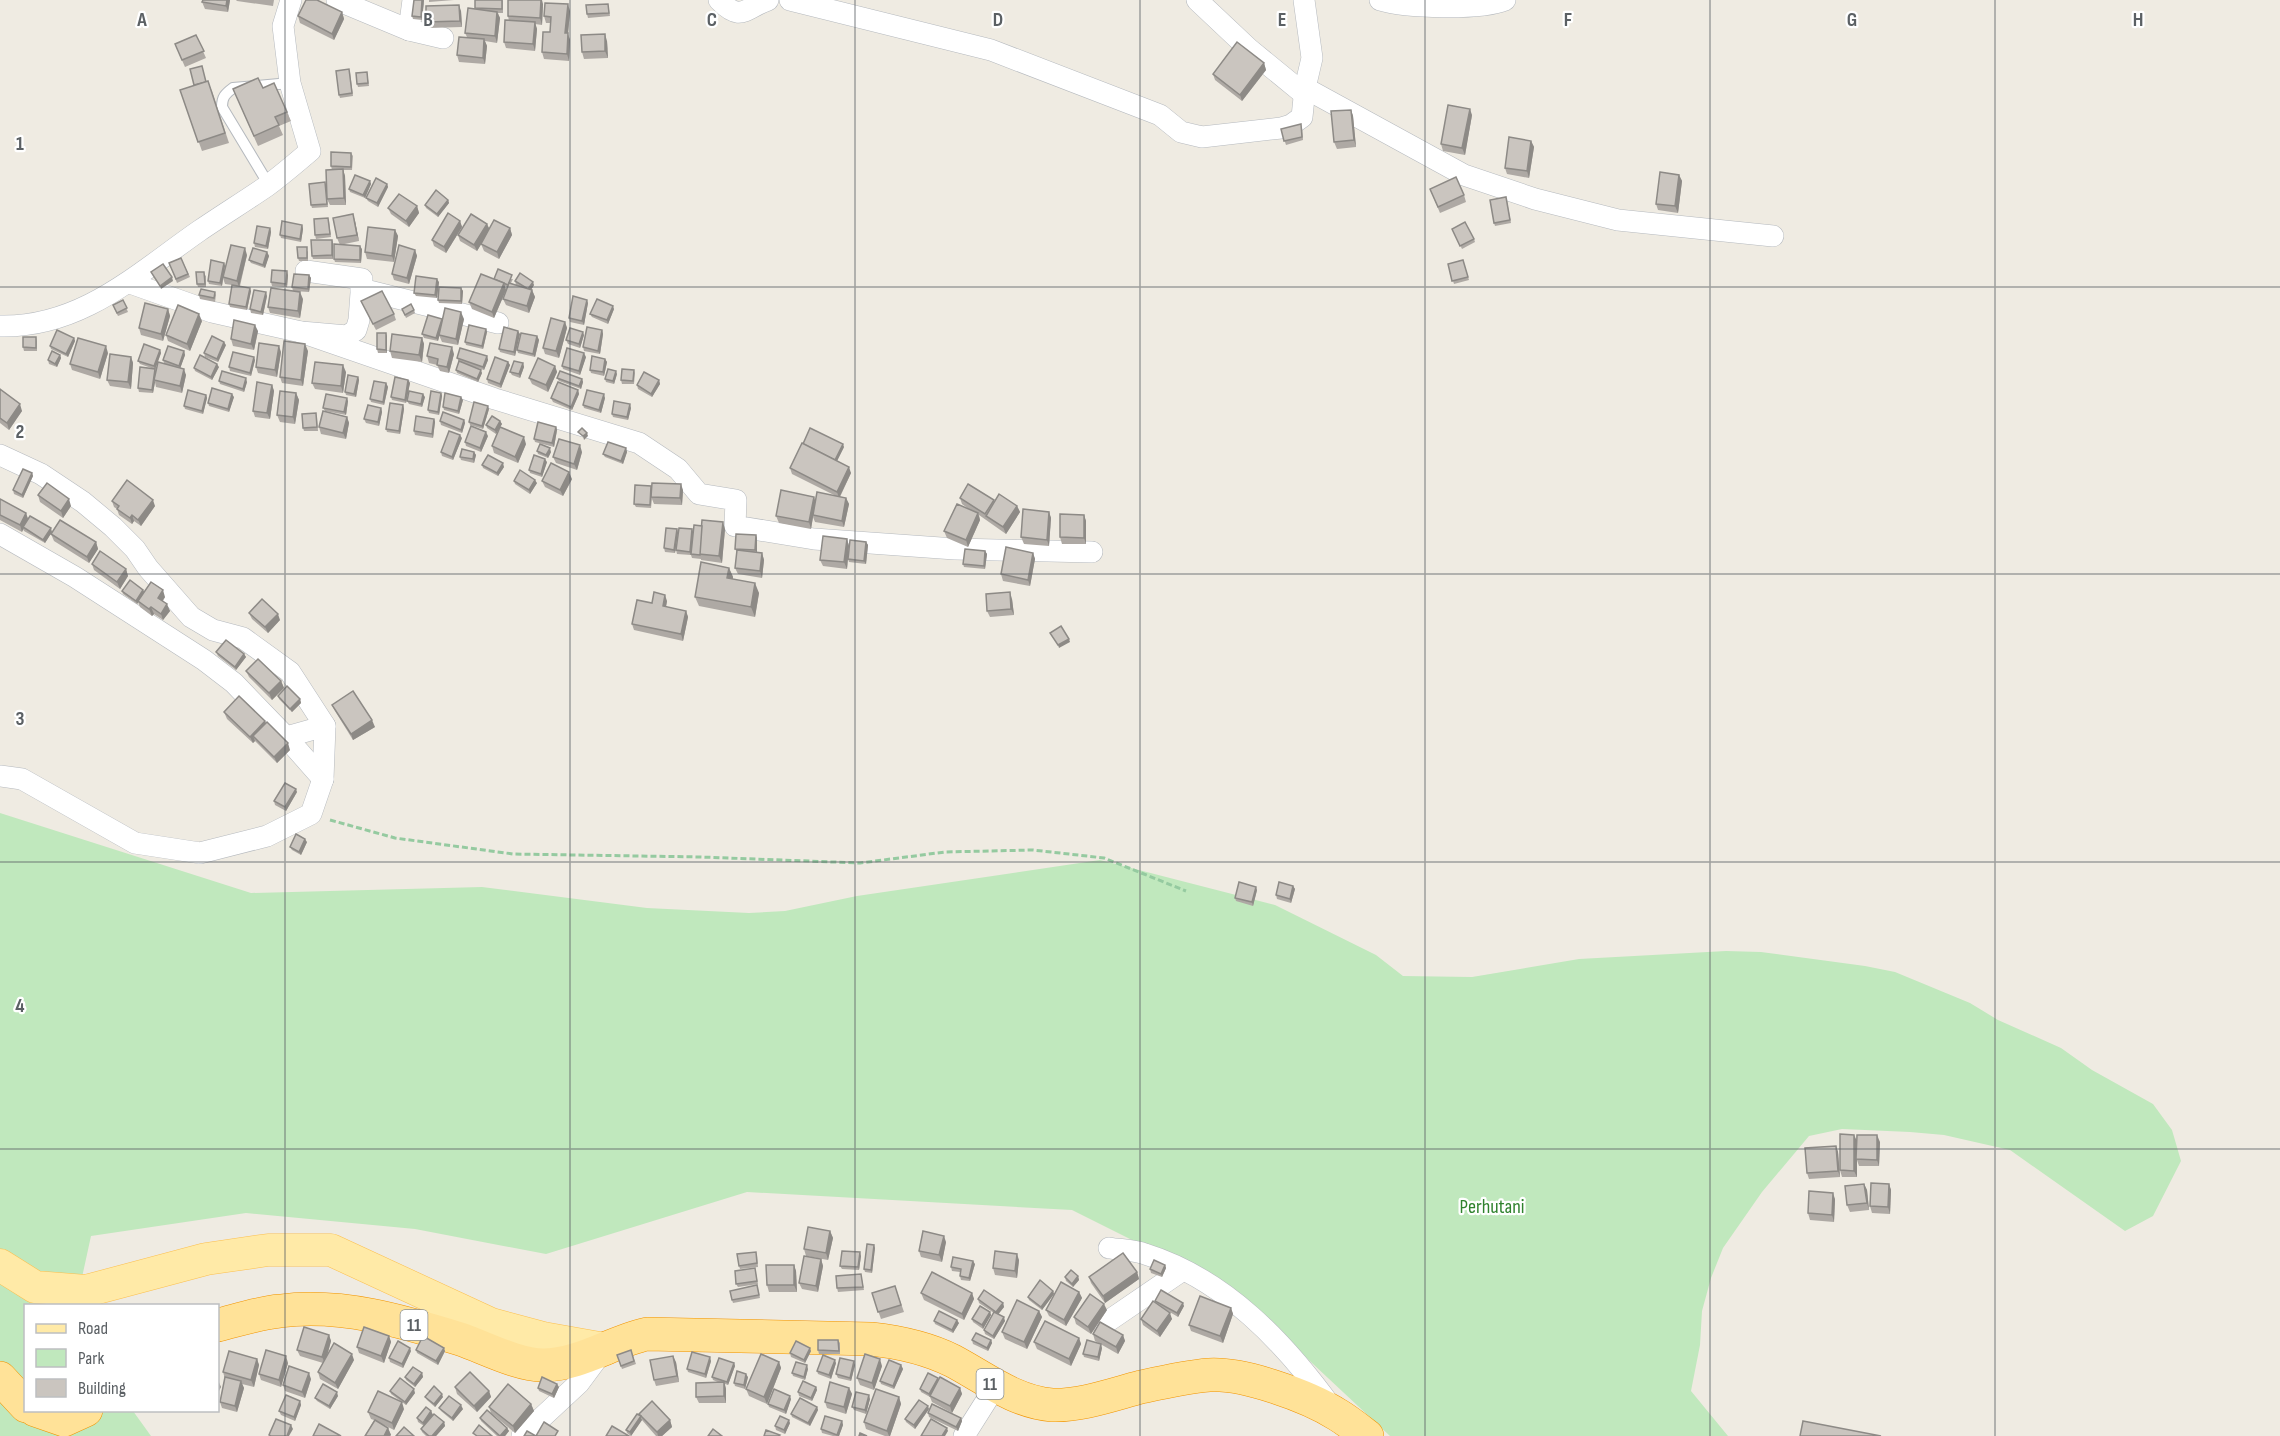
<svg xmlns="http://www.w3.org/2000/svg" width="2280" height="1436" font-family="'Sofia Sans Condensed',sans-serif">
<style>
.green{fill:#c0e8bd}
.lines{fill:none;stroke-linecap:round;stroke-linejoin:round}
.service-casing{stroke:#b5b9be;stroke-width:12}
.minor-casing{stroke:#b5b9be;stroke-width:22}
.primary-casing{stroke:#fcbf4e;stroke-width:33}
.trunk-casing{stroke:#f19400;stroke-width:34}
.path{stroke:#95caa0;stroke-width:3;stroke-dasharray:6 3;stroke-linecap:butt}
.service{stroke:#fff;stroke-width:10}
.minor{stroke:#fff;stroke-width:21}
.primary{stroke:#ffeaa7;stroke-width:32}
.trunk{stroke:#ffe298;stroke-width:33}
.wall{fill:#aea9a4}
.shaded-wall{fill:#8d8a86}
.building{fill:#cac5bf;stroke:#8d8a86;stroke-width:1.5}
.grid{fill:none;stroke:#5b6064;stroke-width:1.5;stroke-opacity:0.55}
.labels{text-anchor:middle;stroke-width:4.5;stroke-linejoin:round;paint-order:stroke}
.shield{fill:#fff;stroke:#8c9092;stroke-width:1.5}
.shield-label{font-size:18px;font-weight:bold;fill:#5b6064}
.park-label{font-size:20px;fill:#2f822d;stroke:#fff}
.grid-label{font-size:20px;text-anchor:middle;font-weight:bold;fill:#5b6064;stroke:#fff;stroke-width:4.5;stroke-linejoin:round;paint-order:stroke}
</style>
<rect width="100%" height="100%" fill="#efebe2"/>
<!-- green -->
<path class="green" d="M0 813 251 893 482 887 647 908 749 913 785 911 857 896 1100 860 1275 905 1376 955 1403 976 1472 977 1579 959 1726 951 1761 952 1865 966 1895 972 1970 1003 1998 1020 2061 1048 2092 1070 2153 1104 2172 1130 2181 1161 2153 1216 2125 1231 2010 1150 1944 1135 1910 1132 1842 1129 1809 1136 1762 1192 1723 1248 1711 1278 1702 1311 1700 1345 1691 1391 1728 1436H1390L1236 1292 1072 1210 747 1192 546 1254 415 1229 246 1213 91 1236 76 1305 26 1306V1410L133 1411 151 1436H0Z"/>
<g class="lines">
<!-- service casing -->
<g class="service-casing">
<path id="service" d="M269 185 222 107C222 97 225 94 233 88L290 83"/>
</g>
<!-- minor casing -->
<g class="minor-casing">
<g id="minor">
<path d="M337 0 409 30 443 38"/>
<path d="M719 0C741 23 745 8 768 0"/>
<path d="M790 0 991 50 1160 115 1181 132 1202 137 1281 128 1291 125 1302 117 1305 88 1312 58 1304 0"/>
<path d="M1197 0 1249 49 1304 94"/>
<path d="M1380 0C1406 8 1481 10 1505 0"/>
<path d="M409 30 413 0"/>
<path d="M1305 88 1464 175 1535 199 1618 220 1773 236"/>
<path d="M130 283 212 312 301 332 347 336 356 330 359 320 362 279 306 271"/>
<path d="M361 289 498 323"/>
<path d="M0 326C81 328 137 274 199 231 221 216 245 201 267 186 282 175 296 163 310 151L290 83 283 26 291 0"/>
<path d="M301 332 495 399 639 443 678 469 699 494 736 500 735 526 814 539 955 549 1092 552"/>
<path d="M0 455 41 474 83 502 113 527 135 549 148 568 191 617 213 630 243 638 290 672 325 726 323 779 311 814 267 836 200 853 135 843 22 779 0 776"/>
<path d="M0 534 75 577 204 660 234 683 286 737 323 779"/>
<path d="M286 737 325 726"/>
<path d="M1109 1248C1121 1250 1134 1250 1145 1254 1225 1279 1284 1342 1332 1408"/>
<path d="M1104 1324 1183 1270"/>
<path d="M522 1436 579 1383 602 1352"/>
<path d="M964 1436 995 1387"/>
</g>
</g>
<!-- primary casing -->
<g class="primary-casing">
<path id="primary" d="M0 1265 35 1287 86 1291 206 1259 268 1250H331L491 1324 543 1338 605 1349"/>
</g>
<!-- trunk casing -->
<g class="trunk-casing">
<g id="trunk">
<path d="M218 1325C238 1320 259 1313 280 1311 341 1303 402 1321 460 1339 484 1347 517 1365 543 1365 580 1365 611 1342 647 1334L871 1339C899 1342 927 1348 953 1361 985 1378 1015 1402 1052 1405 1081 1406 1114 1394 1141 1387 1164 1382 1186 1377 1209 1375 1244 1373 1308 1396 1338 1415 1348 1421 1358 1429 1367 1436"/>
<path d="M0 1378 26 1406"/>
<path d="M35 1410 64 1420 86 1410"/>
</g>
</g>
<!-- path -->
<path class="path" d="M330 820 395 838 513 854 701 857 860 863 945 852 1033 850 1104 858 1186 891"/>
<!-- service -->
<use href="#service" class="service"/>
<!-- minor -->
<use href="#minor" class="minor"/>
<!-- primary -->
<use href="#primary" class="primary"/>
<!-- trunk -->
<use href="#trunk" class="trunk"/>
</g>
<!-- wall -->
<g class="wall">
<path d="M230 0 228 12 205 9 202 2Z"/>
<path d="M236 0H274L273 6 237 1Z"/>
<path d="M414 0H424L422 20 413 19 412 16Z"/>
<path d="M429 0H454L429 2Z"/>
<path d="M503 0V13H498L500 18 497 43 485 41 487 46 485 64 459 62 457 55 467 37 465 33 475 9Z"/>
<path d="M543 4 542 25 535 24 537 29 535 51 506 48 504 42 509 21 508 16Z"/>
<path d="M608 4 610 16 588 18 587 14Z"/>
<path d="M461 11 462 27 429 28 426 22Z"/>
<path d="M570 11 568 34 570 40 569 61 544 59 542 52 550 32 551 23H546L544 16Z"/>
<path d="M342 12 344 19 334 40 300 23 298 16Z"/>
<path d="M196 35 206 58 185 67 175 44Z"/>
<path d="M607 41 608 58 584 59 582 52Z"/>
<path d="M1264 63 1266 70 1242 101 1215 80 1213 74Z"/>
<path d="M350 72 353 96 340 98 339 95Z"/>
<path d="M367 72 369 86 358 87 357 84Z"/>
<path d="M207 81 212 91 229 143 202 151 180 90Z"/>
<path d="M263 88 287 112 291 121 279 126 283 135 258 146 233 89Z"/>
<path d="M1351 110 1353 116 1356 147 1337 149 1334 142Z"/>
<path d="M1472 115 1465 155 1443 151 1441 144Z"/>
<path d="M1302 127 1303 140 1286 145 1281 129Z"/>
<path d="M1531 141 1534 147 1529 178 1507 174 1505 168Z"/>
<path d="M351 153 353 156 352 170H343L345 176 346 205H330L327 199 332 170 331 166Z"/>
<path d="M1679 175 1682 181 1678 213 1658 210 1656 204Z"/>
<path d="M370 181 371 184 365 198 350 192 349 189Z"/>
<path d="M387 184 388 187 378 207 368 201 366 198Z"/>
<path d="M326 186 328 207 312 208 311 205Z"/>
<path d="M1430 189 1464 195 1466 202 1440 213Z"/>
<path d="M448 200 449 203 438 217 426 208 425 205Z"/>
<path d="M1507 201 1511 223 1495 226 1494 223Z"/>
<path d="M417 206 419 213 409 227 391 214 388 208Z"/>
<path d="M329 221 331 237 316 239 315 235Z"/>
<path d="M355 221 359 241 340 245 362 249 361 263 335 262 334 259 340 245 337 238Z"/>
<path d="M460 221 462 227 446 253 434 246 432 240Z"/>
<path d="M487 224 489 229 510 228 512 235 499 259 484 251 481 244 477 251 460 241 458 235Z"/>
<path d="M302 225 303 229 301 242 281 238 280 235Z"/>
<path d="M270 228 271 232 268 249 255 247 254 243Z"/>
<path d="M395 230 398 236 394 262 367 259 365 252Z"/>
<path d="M1454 232 1474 239 1475 242 1462 249Z"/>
<path d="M332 240 333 243V259H313L312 256Z"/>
<path d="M415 250 417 256 409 284 394 280 392 274Z"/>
<path d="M308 251V261H299L298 258Z"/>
<path d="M267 252 269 256 265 268 251 263 249 260Z"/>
<path d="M247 255 240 286 251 291 247 310 230 307 229 304 232 285 225 284 223 278 222 286 209 284 208 281 224 263 225 266 223 275Z"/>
<path d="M181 258 190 277 177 283 169 263Z"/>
<path d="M1463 260 1469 280 1454 284 1448 264Z"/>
<path d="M206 275V287H198L197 284Z"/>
<path d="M288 275 287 287 272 286 271 282Z"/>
<path d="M309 275 311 278 309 292 293 291 292 287Z"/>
<path d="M494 279H513L511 283 518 286 516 285 515 281 534 285 531 290H532L535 297 529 313 506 305 503 299 507 287 505 286 506 290 494 318 472 309 469 302Z"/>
<path d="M439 282 437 298 416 296 414 293Z"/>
<path d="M461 288 463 291 462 304 439 303 438 300Z"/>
<path d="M215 292 216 295 215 302 200 299 199 295Z"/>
<path d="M267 296 263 315 251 313 250 309Z"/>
<path d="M303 299 300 318 270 313 268 307Z"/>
<path d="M123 300 128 312 118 316 114 308Z"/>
<path d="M361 301 394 314 396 320 376 330Z"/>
<path d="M588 303 584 325 570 322 569 318Z"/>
<path d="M168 309 170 316 163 341 141 335 139 328Z"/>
<path d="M402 309 414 310 415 313 406 318Z"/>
<path d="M614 309 608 324 592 317 590 314Z"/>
<path d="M442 319V320L464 319 458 345 442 342 439 335 440 333 438 341 424 338 422 334Z"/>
<path d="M202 321 190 351 168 341 166 335Z"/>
<path d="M565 322 567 328 559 358 545 354 543 348Z"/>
<path d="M486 329 487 332 483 349 466 345 465 342Z"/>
<path d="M602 330 603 334 600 354 584 351 583 347Z"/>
<path d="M258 331 254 350 233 346 231 339Z"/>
<path d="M520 334 515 356 500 352 499 349Z"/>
<path d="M584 335 580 348 568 344 566 340Z"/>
<path d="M387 336V353H378L377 349Z"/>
<path d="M537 336 539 340 535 357 518 353 517 350Z"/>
<path d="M36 337 37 341V351H24L23 347Z"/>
<path d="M74 338 75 341 68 357 51 349 50 346Z"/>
<path d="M422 338 424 344 422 362 392 358 390 351Z"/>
<path d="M226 345 218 362 205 357 204 353Z"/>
<path d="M160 350 161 353 155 369 156 372 164 363 163 360 184 351 185 355 180 368 186 375 182 393 156 387 155 382 153 393 139 392 138 388 154 369 140 364 138 361Z"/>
<path d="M308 351 303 386 282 383 280 377Z"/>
<path d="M281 352 277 377 258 373 256 367Z"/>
<path d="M108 353 100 379 72 370 70 364Z"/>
<path d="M454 354 449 373 440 371 437 365 429 363 427 356Z"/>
<path d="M60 355 61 358 57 367 49 364 48 360Z"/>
<path d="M487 356 488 360 484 370 462 363 482 373 478 382 457 373 456 370 459 362 457 358Z"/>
<path d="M131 357 133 363 131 389 110 386 107 380Z"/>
<path d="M586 357 580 375 563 369 562 366Z"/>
<path d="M605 359 607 362 604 376 591 373 590 370Z"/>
<path d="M255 360 251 376 230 371 229 367Z"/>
<path d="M508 362 510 365 501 388 488 383 487 379Z"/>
<path d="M523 363 524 367 520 378 512 375 510 372Z"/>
<path d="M555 366 557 372 548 392 532 384 529 378Z"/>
<path d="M219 367 212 380 195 371 194 368Z"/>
<path d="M634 370 635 373 634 384H622L621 380Z"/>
<path d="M346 372 343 393 315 389 312 383Z"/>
<path d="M617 374 614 384 606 382 605 379Z"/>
<path d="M358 377 359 380 356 397 346 395 345 392Z"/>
<path d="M557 378 582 379 583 382 581 389 559 381Z"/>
<path d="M408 380 410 383 406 403 392 400 391 397Z"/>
<path d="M659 380 660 384 652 397 638 389 637 385Z"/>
<path d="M219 381 247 382 244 392 220 384Z"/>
<path d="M386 383 388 387 384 405 371 402 370 399Z"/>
<path d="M272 385 274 391 270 419 255 417 253 411Z"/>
<path d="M0 389 22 411 9 430 0 423Z"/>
<path d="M578 390 579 394 572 410 553 402 551 398Z"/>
<path d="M296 393 299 400 295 424 280 422 277 415Z"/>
<path d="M441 393 442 396 439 415 429 413 428 410Z"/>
<path d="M206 395 207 398 203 414 185 409 184 406Z"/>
<path d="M234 397 229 412 209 406 208 403Z"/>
<path d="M425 397 422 407 409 404 407 401Z"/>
<path d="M605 398 601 413 584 408 583 405Z"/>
<path d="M463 400 459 414 444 410 443 407Z"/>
<path d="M348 401 346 415 325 411 323 408Z"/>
<path d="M403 405 404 409 400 434 387 432 386 429Z"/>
<path d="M381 408 382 412 379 426 366 423 364 419Z"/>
<path d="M631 408 628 420 613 417 612 414Z"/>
<path d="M489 409 483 429 470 425 469 422Z"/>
<path d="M317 417 318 431H304L303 428Z"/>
<path d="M347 417 349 423 346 439 321 434 319 427Z"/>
<path d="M434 419 435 422 433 438 415 435 414 431Z"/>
<path d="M464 420 465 423 462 433 441 425 440 421Z"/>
<path d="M500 421 502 424 496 434 487 428 486 425Z"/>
<path d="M556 427 557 430 554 447 535 442 534 439Z"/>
<path d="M488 436 481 452 466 446 465 442Z"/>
<path d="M462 438 453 460 442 456 441 452Z"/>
<path d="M526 444 518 463 494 453 492 446Z"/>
<path d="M844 447 837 461 851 473 840 497 846 498 849 504 844 527 815 522 813 517 811 529 779 523 776 516 834 495 792 474 790 468Z"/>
<path d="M626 448 627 452 623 464 605 457 603 454Z"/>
<path d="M537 451 551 452 548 458 538 454Z"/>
<path d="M474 452 476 455 474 463 461 460 460 457Z"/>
<path d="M582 452 577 470 556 463 553 457Z"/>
<path d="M547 462 542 477 530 473 529 470Z"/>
<path d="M482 465 504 467 498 476 483 468Z"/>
<path d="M32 473 33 476 23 498 14 494 13 490Z"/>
<path d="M572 479 563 496 545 487 542 481Z"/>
<path d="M514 481 537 483 530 494 515 484Z"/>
<path d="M635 485 683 490 682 505 654 504 652 499 651 508 636 507 634 504Z"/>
<path d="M38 495 71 506 63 518 40 502Z"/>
<path d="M960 498 994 500V502L1017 506 1020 512 1006 534 979 515 980 520 968 547 947 538 944 531 970 510 962 504Z"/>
<path d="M0 499 26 513 28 519 52 532 45 543 24 531 23 529 22 532 0 520Z"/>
<path d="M112 501 155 506 141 526 134 521 132 524 119 515 117 509 114 507Z"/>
<path d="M1049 512 1051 518 1049 546 1024 544 1021 537Z"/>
<path d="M1084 515 1086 521V544H1062L1060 537Z"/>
<path d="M677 529 678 533 675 553 665 552 664 548Z"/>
<path d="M692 529 693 532 725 529 722 563 701 560V559L692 558 691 555 677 554 676 550Z"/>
<path d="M51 534 96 542 98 549 89 563 54 541Z"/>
<path d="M756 535 757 538V552L762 553 764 560 762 578 738 574 735 568 737 552 735 549Z"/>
<path d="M847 539 849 546 847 569 823 566 820 560Z"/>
<path d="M866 542 868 545 866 564 849 562 848 559Z"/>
<path d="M985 551 987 554 985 569 964 567 963 564Z"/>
<path d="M1033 553 1035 559 1030 586 1003 581 1001 574Z"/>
<path d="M92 564 126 569 128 576 120 589 94 570Z"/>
<path d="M729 568 733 577V579L759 593 755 617 699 606 695 597Z"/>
<path d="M122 591 144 592 165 597 163 601 170 611 163 620 154 614 152 616 140 607 138 602 137 604 123 594Z"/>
<path d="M1012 599 1014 615 990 617 987 611Z"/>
<path d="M667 601 666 607 686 611 688 617 683 641 634 630 632 624 652 603Z"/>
<path d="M249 613 280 620 268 633 252 619Z"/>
<path d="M216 652 244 654 246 657 236 670 218 656Z"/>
<path d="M246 671 281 681 284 688 272 700 249 677Z"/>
<path d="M278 696 300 699 301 703 292 712 279 699Z"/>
<path d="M332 705 375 727 353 740 335 711Z"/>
<path d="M224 712 290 750 277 763 255 741 253 743 227 719Z"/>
<path d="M297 792 286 811 275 805 274 801Z"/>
<path d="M307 842 301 855 292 850 290 847Z"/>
<path d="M1293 886 1295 889 1291 903 1277 899 1276 895Z"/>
<path d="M1257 890 1253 906 1236 901 1235 898Z"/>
<path d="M1857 1141 1880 1142 1879 1166H1859L1857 1160V1177H1842L1840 1170Z"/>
<path d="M1836 1146 1838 1152 1840 1177 1809 1179 1807 1173Z"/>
<path d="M1864 1184 1867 1190 1869 1210 1850 1212 1847 1205Z"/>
<path d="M1889 1184 1891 1190 1890 1214 1872 1213 1870 1206Z"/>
<path d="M1835 1199 1834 1222 1810 1220 1808 1213Z"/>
<path d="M830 1231 833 1238 828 1260 806 1256 804 1249Z"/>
<path d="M946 1242 942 1262 921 1257 919 1251Z"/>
<path d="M875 1248 872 1273 865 1272 864 1269Z"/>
<path d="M757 1255 758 1267 740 1269 739 1266Z"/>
<path d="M861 1256 859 1270 842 1269 840 1266Z"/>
<path d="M821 1259 823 1266 818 1292 802 1289 799 1283Z"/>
<path d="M1019 1260 1017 1278 995 1275 993 1268Z"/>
<path d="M975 1264 970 1281 961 1280 960 1276V1272L952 1271 951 1267Z"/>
<path d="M794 1265 796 1271 797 1292H769L767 1285Z"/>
<path d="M1165 1265 1166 1268 1162 1277 1151 1273 1150 1269Z"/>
<path d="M755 1268 758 1284 738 1287 736 1284Z"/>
<path d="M1137 1272 1139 1279 1105 1303 1091 1283 1089 1277Z"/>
<path d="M861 1274 864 1290 838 1292 837 1288Z"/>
<path d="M1078 1276 1079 1280 1073 1287 1066 1281 1065 1277Z"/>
<path d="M895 1286 904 1312 881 1319 872 1293Z"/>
<path d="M758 1289 760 1298 733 1303 732 1300Z"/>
<path d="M1053 1291 1054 1294 1042 1310 1029 1300 1028 1297Z"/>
<path d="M1079 1292 1082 1298 1066 1326 1049 1316 1046 1310Z"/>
<path d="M921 1293H972L974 1299 964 1320 924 1300Z"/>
<path d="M978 1299 1003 1303 1004 1307 998 1314 1005 1321 994 1339 985 1334 984 1330 994 1313 979 1303Z"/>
<path d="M1155 1301 1184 1306 1178 1317 1163 1308 1172 1319 1160 1337 1143 1325 1141 1319 1156 1303Z"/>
<path d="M1231 1308 1233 1314 1223 1343 1191 1331 1189 1325Z"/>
<path d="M1107 1310 1091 1334 1076 1324 1074 1317Z"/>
<path d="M1039 1311 1042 1317 1027 1349 1005 1339 1002 1332Z"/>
<path d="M990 1312 991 1315 983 1329 973 1322 972 1319Z"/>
<path d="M934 1321 959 1323 953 1333 935 1324Z"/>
<path d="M1093 1334 1123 1335 1125 1341 1118 1354 1095 1341Z"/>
<path d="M329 1335 331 1341 327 1357 354 1360 338 1389 320 1379 318 1372 323 1363 300 1356 297 1350Z"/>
<path d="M389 1336 391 1342 384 1363 359 1353 357 1347Z"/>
<path d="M1079 1338 1081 1344 1071 1366 1037 1349 1034 1342Z"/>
<path d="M838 1340 840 1343V1354H819L818 1350Z"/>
<path d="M972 1340H991L992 1343 988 1351 973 1344Z"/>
<path d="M1102 1348 1099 1361 1084 1357 1083 1354Z"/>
<path d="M416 1350 445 1351 438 1365 417 1353Z"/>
<path d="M631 1350 636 1364 622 1369 617 1355Z"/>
<path d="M411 1351 403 1368 390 1362 389 1358Z"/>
<path d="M811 1351 805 1363 791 1357 790 1353Z"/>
<path d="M257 1359 259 1365 254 1387 242 1384 244 1388 237 1412 222 1408 220 1402 225 1379 223 1372Z"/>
<path d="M711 1361 706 1378 688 1372 687 1369Z"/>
<path d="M676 1362 679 1382 656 1386 654 1380Z"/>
<path d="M779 1362 781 1368 767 1404 749 1396 746 1389Z"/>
<path d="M288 1363 281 1387 261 1380 259 1374Z"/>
<path d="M734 1363 735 1366 728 1385 725 1384 726 1389V1403H699L696 1397 720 1383 713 1380 712 1377Z"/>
<path d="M836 1363 831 1379 818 1374 817 1371Z"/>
<path d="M855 1365 851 1381 838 1378 836 1374Z"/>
<path d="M901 1365 903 1369 894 1389 881 1384 880 1381Z"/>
<path d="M882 1366 874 1390 860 1385 857 1378Z"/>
<path d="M808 1369 805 1380 793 1376 792 1373Z"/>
<path d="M422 1373 423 1377 415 1387 406 1380 405 1377Z"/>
<path d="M748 1377 745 1389 735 1386 734 1383Z"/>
<path d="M311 1379 305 1398 285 1391 283 1385Z"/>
<path d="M938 1380 960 1388 962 1394 952 1413 932 1402 930 1397 921 1392 920 1389Z"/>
<path d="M455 1387 489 1391 491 1397 477 1412 457 1394Z"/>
<path d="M559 1387 554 1398 539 1391 538 1388Z"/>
<path d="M816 1387 817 1390 812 1401 799 1396 798 1392Z"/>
<path d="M849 1388 852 1394 846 1414 827 1408 825 1402Z"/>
<path d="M390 1391 415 1393 406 1405 391 1394Z"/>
<path d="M338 1396 330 1409 317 1401 315 1398Z"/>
<path d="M425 1397H443L435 1407 427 1400Z"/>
<path d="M899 1397 901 1404 890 1436H885L866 1429 864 1422Z"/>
<path d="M791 1399 786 1414 769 1407 768 1404Z"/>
<path d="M870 1399 866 1414 854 1410 852 1407Z"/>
<path d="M300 1401 301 1405 295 1421 281 1415 279 1411Z"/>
<path d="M531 1404 534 1411 515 1433 491 1413 489 1407Z"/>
<path d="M817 1407 818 1410 810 1426 792 1417 791 1414Z"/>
<path d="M439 1408 463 1409 453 1421 441 1411Z"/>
<path d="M404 1409 394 1430 382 1424 388 1428 391 1435 390 1436H365L374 1420 371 1419 368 1412Z"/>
<path d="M929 1409 915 1429 906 1422 905 1419Z"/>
<path d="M431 1411 433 1415 428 1421 444 1422 445 1426 436 1436H426L422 1432 421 1429 424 1426 418 1422 417 1418Z"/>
<path d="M928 1413 961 1418 962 1421 958 1431 929 1417Z"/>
<path d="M639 1414 670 1420 672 1427 662 1436H656L642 1420 631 1436 627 1433 626 1430 640 1416Z"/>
<path d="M480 1418 507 1428 509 1431 505 1436H497L481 1421Z"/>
<path d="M842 1421 843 1425 839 1436H833L822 1433 821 1429Z"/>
<path d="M790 1423 785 1434 776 1430 775 1426Z"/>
</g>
<!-- shaded-wall -->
<g class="shaded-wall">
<path d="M227 0H230L228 12 226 6Z"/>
<path d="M422 0H424L422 20 421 17Z"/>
<path d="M541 0H542L543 4 542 25 540 18Z"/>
<path d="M568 4 570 11 568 34 570 40 569 61 567 54 565 33Z"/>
<path d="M459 5 461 11 462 27 460 21Z"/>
<path d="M342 12 344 19 334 40 332 34Z"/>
<path d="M497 12 500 18 497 43 495 36Z"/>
<path d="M535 22 537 29 535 51 533 44Z"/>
<path d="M605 34 607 41 608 58 605 51Z"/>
<path d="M484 39 487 46 485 64 483 58Z"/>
<path d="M1264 63 1266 70 1242 101 1240 95Z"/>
<path d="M1470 109 1472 115 1465 155 1462 148Z"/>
<path d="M1351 110 1353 116 1356 147 1354 140Z"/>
<path d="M1531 141 1534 147 1529 178 1527 171Z"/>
<path d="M343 169 345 176 346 205 344 198Z"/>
<path d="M1679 175 1682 181 1678 213 1675 206Z"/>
<path d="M370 181 371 184 365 198 363 195Z"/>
<path d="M387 184 388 187 378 207 377 203Z"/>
<path d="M448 200 449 203 438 217 437 214Z"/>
<path d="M417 206 419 213 409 227 406 221Z"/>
<path d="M353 214 355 221 359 241 357 235Z"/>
<path d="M460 221 462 227 446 253 444 247Z"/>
<path d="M487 224 490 230 477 251 474 245Z"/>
<path d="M302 225 303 229 301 242 300 239Z"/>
<path d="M270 228 271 232 268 249 266 246Z"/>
<path d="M510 228 512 235 499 259 497 252Z"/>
<path d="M395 230 398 236 394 262 392 256Z"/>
<path d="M332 240 333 243V259L332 255Z"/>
<path d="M360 246 362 249 361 263 360 260Z"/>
<path d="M245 248 247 255 239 287 237 281Z"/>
<path d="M415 250 417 256 409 284 407 278Z"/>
<path d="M267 252 269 256 265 268 263 265Z"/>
<path d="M224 263 225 266 222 286 220 283Z"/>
<path d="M287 271 288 275 287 287 286 284Z"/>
<path d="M309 275 311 278 309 292 308 289Z"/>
<path d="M172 277 173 281 161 289 160 286Z"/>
<path d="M437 279 439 282 437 298 435 295Z"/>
<path d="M533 282 534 285 529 293 528 289Z"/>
<path d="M504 283 506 290 494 318 492 312Z"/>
<path d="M250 288 251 291 247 310 246 307Z"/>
<path d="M461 288 463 291 462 304 461 301Z"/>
<path d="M532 290 535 297 529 313 527 306Z"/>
<path d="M266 292 267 296 263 315 261 312Z"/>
<path d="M300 292 303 299 300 318 298 311Z"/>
<path d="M587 300 588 303 584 325 582 321Z"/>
<path d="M613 306 614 309 608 324 607 320Z"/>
<path d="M168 309 170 316 163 341 161 334Z"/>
<path d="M461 312 464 319 458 345 456 339Z"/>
<path d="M199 314 202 321 190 351 187 344Z"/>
<path d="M442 319 443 322 438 341 436 338Z"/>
<path d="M565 322 567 328 559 358 556 351Z"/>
<path d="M255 325 258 331 254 350 251 344Z"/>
<path d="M486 329 487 332 483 349 482 346Z"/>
<path d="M602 330 603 334 600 354 598 351Z"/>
<path d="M518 331 520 334 515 356 514 352Z"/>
<path d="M583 332 584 335 580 348 579 344Z"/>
<path d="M386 333 387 336V353L386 350Z"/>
<path d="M537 336 539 340 535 357 533 354Z"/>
<path d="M74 338 75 341 68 357 66 354Z"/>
<path d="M422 338 424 344 422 362 419 355Z"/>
<path d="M224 342 226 345 218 362 217 359Z"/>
<path d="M305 344 308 351 303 386 301 380Z"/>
<path d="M106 346 108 353 100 379 98 372Z"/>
<path d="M279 346 281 352 277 377 275 370Z"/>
<path d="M452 347 454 354 449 373 447 367Z"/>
<path d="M160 350 161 353 155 370 154 366Z"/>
<path d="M184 351 185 355 180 369 179 366Z"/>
<path d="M584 353 586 357 580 375 579 371Z"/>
<path d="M60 355 61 358 57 367 55 364Z"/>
<path d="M487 356 488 360 484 370 483 367Z"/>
<path d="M131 357 133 363 131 389 128 382Z"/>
<path d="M254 357 255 360 251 376 250 373Z"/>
<path d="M605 359 607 362 604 376 603 372Z"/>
<path d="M508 362 510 365 501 388 500 384Z"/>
<path d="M523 363 524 367 520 378 519 374Z"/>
<path d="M217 364 219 367 212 380 211 377Z"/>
<path d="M343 365 346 372 343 393 341 386Z"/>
<path d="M555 366 557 372 548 392 546 385Z"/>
<path d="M155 369 156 373 154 380 155 382 153 393 152 390Z"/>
<path d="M184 369 186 375 182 393 180 386Z"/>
<path d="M481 370 482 373 478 382 477 379Z"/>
<path d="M616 371 617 374 614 384 613 381Z"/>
<path d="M358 377 359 380 356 397 354 394Z"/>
<path d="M246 378 247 382 244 392 243 389Z"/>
<path d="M582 379 583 382 581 389 579 386Z"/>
<path d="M408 380 410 383 406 403 405 400Z"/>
<path d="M659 380 660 384 652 397 651 394Z"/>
<path d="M386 383 388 387 384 405 383 402Z"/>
<path d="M272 385 274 391 270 419 267 413Z"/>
<path d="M578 390 579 394 572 410 571 407Z"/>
<path d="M296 393 299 400 295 424 293 417Z"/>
<path d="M441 393 442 396 439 415 438 412Z"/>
<path d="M232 394 234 397 229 412 228 409Z"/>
<path d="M423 394 425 397 422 407 421 404Z"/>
<path d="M604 394 605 398 601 413 599 410Z"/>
<path d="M206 395 207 398 203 414 202 411Z"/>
<path d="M461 397 463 400 459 414 458 411Z"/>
<path d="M347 398 348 401 346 415 344 412Z"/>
<path d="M20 404 22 411 9 430 7 423Z"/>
<path d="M630 404 631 408 628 420 627 417Z"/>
<path d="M403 405 404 409 400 434 399 431Z"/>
<path d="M488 406 489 409 483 429 482 426Z"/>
<path d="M381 408 382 412 379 426 378 422Z"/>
<path d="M347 417 349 423 346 439 343 433Z"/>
<path d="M434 419 435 422 433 438 432 434Z"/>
<path d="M464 420 465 423 462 433 461 430Z"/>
<path d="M500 421 502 424 496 434 495 430Z"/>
<path d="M556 427 557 430 554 447 552 443Z"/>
<path d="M486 432 488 436 481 452 480 448Z"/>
<path d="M587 433 588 436 584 440 583 436Z"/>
<path d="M460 435 462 438 453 460 452 457Z"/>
<path d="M524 437 526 444 518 463 515 457Z"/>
<path d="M843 444 844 447 835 465 834 461Z"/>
<path d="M580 445 582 452 577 470 574 464Z"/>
<path d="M550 448 551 452 548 458 546 455Z"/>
<path d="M626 448 627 452 623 464 621 461Z"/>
<path d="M474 452 476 455 474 463 473 459Z"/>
<path d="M545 459 547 462 542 477 541 474Z"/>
<path d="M503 463 504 467 498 476 497 473Z"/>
<path d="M849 467 851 473 839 498 837 492Z"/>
<path d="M569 472 572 479 563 496 560 490Z"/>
<path d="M32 473 33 476 23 498 22 495Z"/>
<path d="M535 480 537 483 530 494 529 490Z"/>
<path d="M681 484 683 490 682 505 680 498Z"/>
<path d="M814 497 816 503 813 515V517L811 529 809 522Z"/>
<path d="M846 498 849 504 844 527 842 521Z"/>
<path d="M69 499 71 506 63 518 61 511Z"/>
<path d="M153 500 155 506 141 526 138 520Z"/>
<path d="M1017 506 1020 512 1006 534 1003 527Z"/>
<path d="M1049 512 1051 518 1049 546 1047 540Z"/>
<path d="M26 513 28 519 22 532 20 525Z"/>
<path d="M978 513 980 520 968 547 966 540Z"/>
<path d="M132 515 134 521 132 524 130 518Z"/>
<path d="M1084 515 1086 521V544L1084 538Z"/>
<path d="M723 522 725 529 722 563 719 556Z"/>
<path d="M51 528 52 532 45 543 43 540Z"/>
<path d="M677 529 678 533 675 553 674 550Z"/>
<path d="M692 529 693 532 691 555 690 552Z"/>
<path d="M756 535 757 538V553L755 550Z"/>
<path d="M847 539 849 546 847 569 844 562Z"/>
<path d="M96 542 98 549 89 563 87 557Z"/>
<path d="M866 542 868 545 866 564 864 561Z"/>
<path d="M985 551 987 554 985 569 984 566Z"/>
<path d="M762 553 764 560 762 578 760 571Z"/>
<path d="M1033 553 1035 559 1030 586 1028 580Z"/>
<path d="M729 568 733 577 731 588 727 578Z"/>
<path d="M126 569 128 576 120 589 117 582Z"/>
<path d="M755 583 759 593 755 617 751 607Z"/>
<path d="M143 590 145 593 137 604 136 601Z"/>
<path d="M163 590 165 597 160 604 158 598Z"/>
<path d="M1010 592 1012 599 1014 615 1011 609Z"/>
<path d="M665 595 667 601 665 612 663 606Z"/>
<path d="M167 604 170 611 163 620 161 614Z"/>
<path d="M151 607 154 614 152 616 149 609Z"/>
<path d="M686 611 688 617 683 641 681 634Z"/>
<path d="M278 614 280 620 268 633 265 627Z"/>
<path d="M1069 639 1070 642 1059 648 1058 645Z"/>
<path d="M244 654 246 657 236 670 235 667Z"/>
<path d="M281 681 284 688 272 700 269 693Z"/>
<path d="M300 699 301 703 292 712 290 709Z"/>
<path d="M372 720 375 727 353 740 351 734Z"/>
<path d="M265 721 268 727 253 736 255 741 253 743 250 737Z"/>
<path d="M288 743 290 750 277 763 274 757Z"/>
<path d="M296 789 297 792 286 811 285 807Z"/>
<path d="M305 839 307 842 301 855 299 852Z"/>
<path d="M1293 886 1295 889 1291 903 1290 899Z"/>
<path d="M1256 887 1257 890 1253 906 1252 902Z"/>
<path d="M1854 1135 1857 1141V1177L1854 1171Z"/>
<path d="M1877 1135 1880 1142 1879 1166 1877 1160Z"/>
<path d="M1836 1146 1838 1152 1840 1177 1838 1171Z"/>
<path d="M1864 1184 1867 1190 1869 1210 1867 1203Z"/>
<path d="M1889 1184 1891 1190 1890 1214 1888 1207Z"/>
<path d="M1833 1193 1835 1199 1834 1222 1832 1215Z"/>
<path d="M830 1231 833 1238 828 1260 826 1253Z"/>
<path d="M944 1236 946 1242 942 1262 939 1255Z"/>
<path d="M874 1245 875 1248 872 1273 871 1270Z"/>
<path d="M860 1252 861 1256 859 1270 858 1267Z"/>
<path d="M1017 1254 1019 1260 1017 1278 1015 1271Z"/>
<path d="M821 1259 823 1266 818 1292 816 1286Z"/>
<path d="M973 1261 975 1264 970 1281 969 1278Z"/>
<path d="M794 1265 796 1271 797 1292 794 1285Z"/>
<path d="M1165 1265 1166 1268 1162 1277 1161 1274Z"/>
<path d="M1137 1272 1139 1279 1105 1303 1103 1296Z"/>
<path d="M1078 1276 1079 1280 1073 1287 1072 1284Z"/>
<path d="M1053 1291 1054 1294 1042 1310 1041 1307Z"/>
<path d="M1079 1292 1082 1298 1066 1326 1064 1320Z"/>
<path d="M972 1293 974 1299 964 1320 962 1314Z"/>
<path d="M1003 1303 1004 1307 997 1316 996 1312Z"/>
<path d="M1183 1303 1184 1306 1178 1317 1177 1313Z"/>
<path d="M1104 1304 1107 1310 1091 1334 1088 1327Z"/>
<path d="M1231 1308 1233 1314 1223 1343 1220 1336Z"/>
<path d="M1039 1311 1042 1317 1027 1349 1024 1342Z"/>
<path d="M990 1312 991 1315 983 1329 982 1325Z"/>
<path d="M1170 1313 1172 1319 1160 1337 1157 1331Z"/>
<path d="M1004 1317 1005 1321 994 1339 993 1336Z"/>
<path d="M957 1320 959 1323 953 1333 952 1330Z"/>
<path d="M329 1335 331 1341 325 1363 322 1357Z"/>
<path d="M1123 1335 1125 1341 1118 1354 1116 1347Z"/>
<path d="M389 1336 391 1342 384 1363 381 1356Z"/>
<path d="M1079 1338 1081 1344 1071 1366 1069 1359Z"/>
<path d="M991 1340 992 1343 988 1351 987 1348Z"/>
<path d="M1101 1344 1102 1348 1099 1361 1098 1357Z"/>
<path d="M410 1348 411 1351 403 1368 402 1364Z"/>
<path d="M444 1348 445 1351 438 1365 436 1361Z"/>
<path d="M810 1348 811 1351 805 1363 804 1360Z"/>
<path d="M352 1354 354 1360 338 1389 335 1383Z"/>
<path d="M286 1356 288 1363 281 1387 279 1380Z"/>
<path d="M673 1356 676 1362 679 1382 677 1376Z"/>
<path d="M710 1357 711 1361 706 1378 705 1374Z"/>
<path d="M257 1359 259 1365 254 1387 251 1380Z"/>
<path d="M880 1359 882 1366 874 1390 872 1383Z"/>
<path d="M835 1360 836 1363 831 1379 829 1375Z"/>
<path d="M854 1361 855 1365 851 1381 850 1378Z"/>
<path d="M779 1362 781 1368 767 1404 764 1397Z"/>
<path d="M734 1363 735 1366 728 1385 727 1382Z"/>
<path d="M807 1365 808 1369 805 1380 804 1377Z"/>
<path d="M901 1365 903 1369 894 1389 893 1386Z"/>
<path d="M309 1373 311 1379 305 1398 302 1392Z"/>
<path d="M422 1373 423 1377 415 1387 414 1384Z"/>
<path d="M746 1374 748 1377 745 1389 744 1385Z"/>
<path d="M938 1378 939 1382 931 1397 929 1394Z"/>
<path d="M218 1380 221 1387 218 1393Z"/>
<path d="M241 1381 244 1388 237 1412 235 1406Z"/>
<path d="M724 1382 726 1389V1403L724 1396Z"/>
<path d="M557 1384 559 1387 554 1398 552 1394Z"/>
<path d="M816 1387 817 1390 812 1401 811 1398Z"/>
<path d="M849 1388 852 1394 846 1414 844 1407Z"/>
<path d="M960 1388 962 1394 952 1413 950 1406Z"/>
<path d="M414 1389 415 1393 406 1405 405 1402Z"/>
<path d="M489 1391 491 1397 477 1412 474 1406Z"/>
<path d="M337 1392 338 1396 330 1409 329 1406Z"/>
<path d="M442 1394 443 1397 435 1407 434 1404Z"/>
<path d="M869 1395 870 1399 866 1414 865 1410Z"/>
<path d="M790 1396 791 1399 786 1414 784 1410Z"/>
<path d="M899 1397 901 1404 890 1436H889L887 1431Z"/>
<path d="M300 1401 301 1405 295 1421 294 1417Z"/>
<path d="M402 1402 404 1409 394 1430 392 1423Z"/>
<path d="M531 1404 534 1411 515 1433 513 1426Z"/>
<path d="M461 1405 463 1409 453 1421 452 1418Z"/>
<path d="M928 1406 929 1409 915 1429 914 1425Z"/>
<path d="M817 1407 818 1410 810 1426 808 1423Z"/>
<path d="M431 1411 433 1415 424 1426 423 1423Z"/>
<path d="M640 1417 642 1420 631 1436 630 1432Z"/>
<path d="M961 1418 962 1421 958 1431 956 1427Z"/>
<path d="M670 1420 672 1427 662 1436H658L657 1432Z"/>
<path d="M789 1420 790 1423 785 1434 784 1430Z"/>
<path d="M842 1421 843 1425 839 1436H838L837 1435Z"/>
<path d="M444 1422 445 1426 436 1436H432Z"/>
<path d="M291 1425 293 1429 289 1436H287Z"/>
<path d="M388 1428 391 1435 390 1436H384Z"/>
<path d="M507 1428 509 1431 505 1436H500Z"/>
<path d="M947 1428 948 1431 945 1436H942Z"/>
</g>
<!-- building -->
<g class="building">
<path d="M203 0H227L226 6 202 2Z"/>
<path d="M306 0H317L342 12 332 34 298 16Z"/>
<path d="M414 0H422L421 17 412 16Z"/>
<path d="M475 0H502V9L475 8Z"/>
<path d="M508 0H541L540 18 508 16Z"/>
<path d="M545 3 568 4 565 33H568L567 54 542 52 543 32H550L551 17 544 16Z"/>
<path d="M608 4 609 13 587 14 586 5Z"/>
<path d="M459 5 460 21 426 22V6Z"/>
<path d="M468 8 497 12 495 36 465 33Z"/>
<path d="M505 20 535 22 533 44 504 42Z"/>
<path d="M605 34V51L582 52 581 35Z"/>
<path d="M196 35 204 51 182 60 175 44Z"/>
<path d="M459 37 484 39 483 58 457 55Z"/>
<path d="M1237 42 1264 63 1240 95 1213 74Z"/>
<path d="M202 66 206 82 194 85 190 69Z"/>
<path d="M349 69 352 93 339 95 336 71Z"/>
<path d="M367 72 368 83 357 84 356 73Z"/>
<path d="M258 78 263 88 274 83 287 112 275 117 279 125 254 136 233 89Z"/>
<path d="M208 81 225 133 198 142 180 90Z"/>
<path d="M1448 105 1470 109 1462 148 1441 144Z"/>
<path d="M1351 110 1354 140 1334 142 1331 111Z"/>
<path d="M1301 124 1302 137 1284 141 1281 129Z"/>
<path d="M1509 137 1531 141 1527 171 1505 168Z"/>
<path d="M331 152 351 153V167L331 166Z"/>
<path d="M343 169 344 198 327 199 326 170Z"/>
<path d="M1660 172 1679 175 1675 206 1656 204Z"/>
<path d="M355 175 370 181 363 195 349 189Z"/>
<path d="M1456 177 1464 195 1438 207 1430 189Z"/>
<path d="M376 178 387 184 377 203 366 198Z"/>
<path d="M325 182 327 204 311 205 309 184Z"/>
<path d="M436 190 448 200 437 214 425 205Z"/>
<path d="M399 194 417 206 406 221 388 208Z"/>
<path d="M1506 197 1510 220 1494 223 1490 200Z"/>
<path d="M448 213 460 221 444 247 432 240Z"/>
<path d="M353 214 357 235 337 238 333 218Z"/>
<path d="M471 214 487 224 474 245 458 235Z"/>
<path d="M328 218 330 234 315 235 314 219Z"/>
<path d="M494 220 510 228 497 252 481 244Z"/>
<path d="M282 221 302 225 300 239 280 235Z"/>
<path d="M1465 222 1474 239 1460 246 1452 229Z"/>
<path d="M257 226 270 228 266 246 254 243Z"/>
<path d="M368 227 395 230 392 256 365 252Z"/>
<path d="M311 240H332V255L312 256Z"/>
<path d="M334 244 360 246V260L334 259Z"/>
<path d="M231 245 245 248 237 281 223 277Z"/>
<path d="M399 245 415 250 407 278 392 274Z"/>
<path d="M297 247H307V258H298Z"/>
<path d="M253 248 267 252 263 265 249 260Z"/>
<path d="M181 258 188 274 176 279 169 263Z"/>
<path d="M211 260 224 263 220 283 208 281Z"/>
<path d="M1463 260 1468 277 1452 281 1448 264Z"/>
<path d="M163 264 172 277 160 286 151 272Z"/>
<path d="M498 269 512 275 508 285 494 279Z"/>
<path d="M272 270 287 271 286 284 271 282Z"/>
<path d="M196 272H204L205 284H197Z"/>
<path d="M520 273 533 282 528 289 515 281Z"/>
<path d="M294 274 309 275 308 289 292 287Z"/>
<path d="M481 274 504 283 492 312 469 302Z"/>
<path d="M416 276 437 279 435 295 414 293Z"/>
<path d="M509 283 532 290 527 306 503 299Z"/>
<path d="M232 285 250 288 246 307 229 304Z"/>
<path d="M439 287 461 288V301L438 300Z"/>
<path d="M271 288 300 292 298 311 268 307Z"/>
<path d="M201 289 215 292 214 298 199 295Z"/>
<path d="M254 290 266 292 261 312 250 309Z"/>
<path d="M382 291 394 314 373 324 361 301Z"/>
<path d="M573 296 587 300 582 321 569 318Z"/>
<path d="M597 299 613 306 607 320 590 314Z"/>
<path d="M123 300 127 308 117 313 113 305Z"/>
<path d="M145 303 168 309 161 334 139 328Z"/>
<path d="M411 304 414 310 405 315 402 309Z"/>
<path d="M178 305 199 314 187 344 166 335Z"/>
<path d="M445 308 461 312 456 339 439 335Z"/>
<path d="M428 315 442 319 436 338 422 334Z"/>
<path d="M551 318 565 322 556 351 543 348Z"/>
<path d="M234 320 255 325 251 344 231 339Z"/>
<path d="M469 325 486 329 482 346 465 342Z"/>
<path d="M504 327 518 331 514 352 499 349Z"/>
<path d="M587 327 602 330 598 351 583 347Z"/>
<path d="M570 328 583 332 579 344 566 340Z"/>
<path d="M57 330 74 338 66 354 50 346Z"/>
<path d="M377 333H386V350L377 349Z"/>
<path d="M521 333 537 336 533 354 517 350Z"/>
<path d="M392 334 422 338 419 355 390 351Z"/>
<path d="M212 336 224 342 217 359 204 353Z"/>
<path d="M23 337H36V348L23 347Z"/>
<path d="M78 338 106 346 98 372 70 364Z"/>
<path d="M284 341 305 344 301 380 280 377Z"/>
<path d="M259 343 279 346 275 370 256 367Z"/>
<path d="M430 343 452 347 447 367 437 365 438 359 427 356Z"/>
<path d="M144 344 160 350 154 366 138 361Z"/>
<path d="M168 346 184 351 179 366 163 360Z"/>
<path d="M460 348 487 356 483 367 457 358Z"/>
<path d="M567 348 584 353 579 371 562 366Z"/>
<path d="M52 351 60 355 55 364 48 360Z"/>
<path d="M233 352 254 357 250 373 229 367Z"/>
<path d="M110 354 131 357 128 382 107 380Z"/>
<path d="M200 355 217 364 211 377 194 368Z"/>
<path d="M592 356 605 359 603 372 590 370Z"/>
<path d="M495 357 508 362 500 384 487 379Z"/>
<path d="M538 358 555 366 546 385 529 378Z"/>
<path d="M459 361 481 370 477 379 456 370Z"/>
<path d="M514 361 523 363 519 374 510 372Z"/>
<path d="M158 362 184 369 180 386 154 380Z"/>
<path d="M315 362 343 365 341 386 312 383Z"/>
<path d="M140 367 155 369 152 390 138 388Z"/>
<path d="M608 369 616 371 613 381 605 379Z"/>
<path d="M622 369 634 370 633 381 621 380Z"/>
<path d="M222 371 246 378 243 389 219 381Z"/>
<path d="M560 371 582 379 579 386 557 378Z"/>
<path d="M644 372 659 380 651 394 637 385Z"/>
<path d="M348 375 358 377 354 394 345 392Z"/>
<path d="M395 377 408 380 405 400 391 397Z"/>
<path d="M374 381 386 383 383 402 370 399Z"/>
<path d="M257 382 272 385 267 413 253 411Z"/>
<path d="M558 382 578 390 571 407 551 398Z"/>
<path d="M212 388 232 394 228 409 208 403Z"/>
<path d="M0 389 20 404 7 423 0 418Z"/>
<path d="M188 390 206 395 202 411 184 406Z"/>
<path d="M587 390 604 394 599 410 583 405Z"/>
<path d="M280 391 296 393 293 417 277 415Z"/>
<path d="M409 391 423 394 421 404 407 401Z"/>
<path d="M431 391 441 393 438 412 428 410Z"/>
<path d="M445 393 461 397 458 411 443 407Z"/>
<path d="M326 394 347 398 344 412 323 408Z"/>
<path d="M614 401 630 404 627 417 612 414Z"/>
<path d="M474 402 488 406 482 426 469 422Z"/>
<path d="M390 403 403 405 399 431 386 429Z"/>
<path d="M368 405 381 408 378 422 364 419Z"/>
<path d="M323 411 347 417 343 433 319 427Z"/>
<path d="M443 412 464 420 461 430 440 421Z"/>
<path d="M316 413 317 427 303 428 302 414Z"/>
<path d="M416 416 434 419 432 434 414 431Z"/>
<path d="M492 416 500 421 495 430 486 425Z"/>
<path d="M538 422 556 427 552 443 534 439Z"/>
<path d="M471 426 486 432 480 448 465 442Z"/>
<path d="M500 427 524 437 515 457 492 446Z"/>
<path d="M582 428 587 433 583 436 578 432Z"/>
<path d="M810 428 843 444 835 460 803 444Z"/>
<path d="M449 431 460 435 452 457 441 452Z"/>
<path d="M559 439 580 445 574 464 553 457Z"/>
<path d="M608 442 626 448 621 461 603 454Z"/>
<path d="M802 443 849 467 837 492 790 468Z"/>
<path d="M540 444 550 448 546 455 537 451Z"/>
<path d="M462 449 474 452 473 459 460 457Z"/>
<path d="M488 455 503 463 497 473 482 465Z"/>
<path d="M534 455 545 459 541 474 529 470Z"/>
<path d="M551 463 569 472 560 490 542 481Z"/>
<path d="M23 469 32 473 22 495 13 490Z"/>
<path d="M520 470 535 480 529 490 514 481Z"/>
<path d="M127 480 153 500 138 520 132 515 130 518 117 509 119 506 112 501Z"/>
<path d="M47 483 69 499 61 511 38 495Z"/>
<path d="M652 483 681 484 680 498 651 497Z"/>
<path d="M968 484 994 500 985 514 960 498Z"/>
<path d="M635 485 651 486 650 505 634 504Z"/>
<path d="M781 490 814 497 809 522 776 516Z"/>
<path d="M817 492 846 498 842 521 813 515Z"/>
<path d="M999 494 1017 506 1003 527 986 516Z"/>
<path d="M0 499 26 513 20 525 0 515Z"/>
<path d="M957 504 978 513 966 540 944 531Z"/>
<path d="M1023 509 1049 512 1047 540 1021 537Z"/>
<path d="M1060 514 1084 515V538L1060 537Z"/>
<path d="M30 516 51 528 43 540 23 527Z"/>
<path d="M60 520 96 542 87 557 51 534Z"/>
<path d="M702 520 723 522 719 556 699 554Z"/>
<path d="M694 525 702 526 700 555 691 554Z"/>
<path d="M666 528 677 529 674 550 664 548Z"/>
<path d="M679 528 692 529 690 552 676 550Z"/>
<path d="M736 534 756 535 755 550 735 549Z"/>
<path d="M823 536 847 539 844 562 820 560Z"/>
<path d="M850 540 866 542 864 561 848 559Z"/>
<path d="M1006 547 1033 553 1028 580 1001 574Z"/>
<path d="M965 549 985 551 984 566 963 564Z"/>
<path d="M737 550 762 553 760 571 735 568Z"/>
<path d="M100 551 126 569 117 582 92 564Z"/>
<path d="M701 562 729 568 727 578 755 583 751 607 695 597Z"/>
<path d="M130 580 143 590 136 601 122 591Z"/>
<path d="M151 582 163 590 158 598 167 604 161 614 151 607 149 609 138 601Z"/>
<path d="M654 592 665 595 663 606 686 611 681 634 632 624 637 600 652 603Z"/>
<path d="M1010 592 1011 609 987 611 986 594Z"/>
<path d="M262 599 278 614 265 627 249 613Z"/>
<path d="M1061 626 1069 639 1058 645 1050 633Z"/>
<path d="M226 640 244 654 235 667 216 652Z"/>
<path d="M258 659 281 681 269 693 246 671Z"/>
<path d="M287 686 300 699 290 709 278 696Z"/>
<path d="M353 691 372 720 351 734 332 705Z"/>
<path d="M239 696 265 721 250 737 224 712Z"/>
<path d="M267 722 288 743 274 757 253 736Z"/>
<path d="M285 783 296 789 285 807 274 801Z"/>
<path d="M296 834 305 839 299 852 290 847Z"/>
<path d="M1239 882 1256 887 1252 902 1235 898Z"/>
<path d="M1279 882 1293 886 1290 899 1276 895Z"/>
<path d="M1840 1134 1854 1135V1171L1840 1170Z"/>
<path d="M1857 1135H1877V1160L1856 1159Z"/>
<path d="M1836 1146 1838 1171 1807 1173 1805 1148Z"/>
<path d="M1871 1183 1889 1184 1888 1207 1870 1206Z"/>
<path d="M1864 1184 1867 1203 1847 1205 1845 1186Z"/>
<path d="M1809 1191 1833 1193 1832 1215 1808 1213Z"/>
<path d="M808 1227 830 1231 826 1253 804 1249Z"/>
<path d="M923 1231 944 1236 939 1255 919 1251Z"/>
<path d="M867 1244 874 1245 871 1270 864 1269Z"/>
<path d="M842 1251 860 1252 858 1267 840 1266Z"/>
<path d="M995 1251 1017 1254 1015 1271 993 1268Z"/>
<path d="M756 1252 757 1263 739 1266 737 1254Z"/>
<path d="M1123 1253 1137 1272 1103 1296 1089 1277Z"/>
<path d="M804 1256 821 1259 816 1286 799 1283Z"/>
<path d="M953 1257 973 1261 969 1278 960 1276 961 1269 951 1267Z"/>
<path d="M1154 1260 1165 1265 1161 1274 1150 1269Z"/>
<path d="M766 1265H794V1285H767Z"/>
<path d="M755 1268 757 1281 736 1284 735 1271Z"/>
<path d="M1071 1270 1078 1276 1072 1284 1065 1277Z"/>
<path d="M932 1272 972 1293 962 1314 921 1293Z"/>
<path d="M861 1274 863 1287 837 1288 836 1276Z"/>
<path d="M1040 1280 1053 1291 1041 1307 1028 1297Z"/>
<path d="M1061 1282 1079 1292 1064 1320 1046 1310Z"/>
<path d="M757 1285 759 1295 732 1300 730 1291Z"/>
<path d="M895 1286 901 1305 878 1312 872 1293Z"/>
<path d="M984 1290 1003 1303 996 1312 978 1299Z"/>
<path d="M1161 1290 1183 1303 1177 1313 1155 1301Z"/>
<path d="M1090 1294 1104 1304 1088 1327 1074 1317Z"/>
<path d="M1200 1296 1231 1308 1220 1336 1189 1325Z"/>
<path d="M1017 1300 1039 1311 1024 1342 1002 1332Z"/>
<path d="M1153 1301 1170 1313 1157 1331 1141 1319Z"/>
<path d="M980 1306 990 1312 982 1325 972 1319Z"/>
<path d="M939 1311 957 1320 952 1330 934 1321Z"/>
<path d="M994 1312 1004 1317 993 1336 984 1330Z"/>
<path d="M1045 1321 1079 1338 1069 1359 1034 1342Z"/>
<path d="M1100 1322 1123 1335 1116 1347 1093 1334Z"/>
<path d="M304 1327 329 1335 322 1357 297 1350Z"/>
<path d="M364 1327 389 1336 381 1356 357 1347Z"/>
<path d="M976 1333 991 1340 987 1348 972 1340Z"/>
<path d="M423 1336 444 1348 436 1361 416 1350Z"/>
<path d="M818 1340H838L839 1351 818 1350Z"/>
<path d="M1087 1340 1101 1344 1098 1357 1083 1354Z"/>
<path d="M398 1341 410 1348 402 1364 389 1358Z"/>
<path d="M796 1341 810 1348 804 1360 790 1353Z"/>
<path d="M334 1343 352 1354 335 1383 318 1372Z"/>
<path d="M266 1350 286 1356 279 1380 259 1374Z"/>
<path d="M631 1350 634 1361 621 1366 617 1355Z"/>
<path d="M229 1351 257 1359 251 1380 223 1372Z"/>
<path d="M692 1352 710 1357 705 1374 687 1369Z"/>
<path d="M761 1354 779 1362 764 1397 746 1389Z"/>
<path d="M865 1354 880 1359 872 1383 857 1378Z"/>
<path d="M823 1355 835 1360 829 1375 817 1371Z"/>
<path d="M673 1356 677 1376 654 1380 650 1360Z"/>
<path d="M719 1358 734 1363 727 1382 712 1377Z"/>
<path d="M840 1358 854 1361 850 1378 836 1374Z"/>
<path d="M889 1360 901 1365 893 1386 880 1381Z"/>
<path d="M796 1362 807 1365 804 1377 792 1373Z"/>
<path d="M289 1366 309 1373 302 1392 283 1385Z"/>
<path d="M413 1367 422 1373 414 1384 405 1377Z"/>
<path d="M737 1371 746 1374 744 1385 734 1383Z"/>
<path d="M470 1372 489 1391 474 1406 455 1387Z"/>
<path d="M928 1373 938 1378 929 1394 920 1389Z"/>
<path d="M225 1377 241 1381 235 1406 220 1402Z"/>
<path d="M542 1377 557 1384 552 1394 538 1388Z"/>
<path d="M940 1377 960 1388 950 1406 930 1396Z"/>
<path d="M400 1378 414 1389 405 1402 390 1391Z"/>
<path d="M803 1381 816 1387 811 1398 798 1392Z"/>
<path d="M724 1382V1396L696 1397V1383Z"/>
<path d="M830 1382 849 1388 844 1407 825 1402Z"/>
<path d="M323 1384 337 1392 329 1406 315 1398Z"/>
<path d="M508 1384 531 1404 513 1426 489 1407Z"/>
<path d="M434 1386 442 1394 434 1404 425 1397Z"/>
<path d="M774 1389 790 1396 784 1410 768 1404Z"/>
<path d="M876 1389 899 1397 887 1431 864 1422Z"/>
<path d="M378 1391 402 1402 392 1423 368 1412Z"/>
<path d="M856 1392 869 1395 865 1410 852 1407Z"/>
<path d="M286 1395 300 1401 294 1417 279 1411Z"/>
<path d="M449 1396 461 1405 452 1418 439 1408Z"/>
<path d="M800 1398 817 1407 808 1423 791 1414Z"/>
<path d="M919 1400 928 1406 914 1425 905 1419Z"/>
<path d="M652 1401 670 1420 657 1432 639 1414Z"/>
<path d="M932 1404 961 1418 956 1427 928 1413Z"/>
<path d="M426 1407 431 1411 423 1423 417 1418Z"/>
<path d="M487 1410 507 1428 500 1436 480 1418Z"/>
<path d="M434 1414 444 1422 432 1436H429L421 1429Z"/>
<path d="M637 1414 641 1416 630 1432 626 1430Z"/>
<path d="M780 1416 789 1420 784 1430 775 1426Z"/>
<path d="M825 1416 842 1421 837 1435 821 1429Z"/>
<path d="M276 1419 291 1425 287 1436H271L269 1435Z"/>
<path d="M931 1419 947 1428 942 1436H921Z"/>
<path d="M375 1420 388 1428 384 1436H365Z"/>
<path d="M1803 1421 1881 1436H1800Z"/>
<path d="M544 1422 558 1431 555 1436H536Z"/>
<path d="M319 1424 341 1436H313Z"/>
<path d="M479 1425 492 1436H477L473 1433Z"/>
<path d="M612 1426 629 1436H606Z"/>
<path d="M404 1427 414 1436H396Z"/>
<path d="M713 1429 722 1436H708Z"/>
<path d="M766 1430 780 1435 779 1436H764Z"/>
<path d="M527 1431 536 1436H524Z"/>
<path d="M860 1433 867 1436H859Z"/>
</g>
<!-- grid -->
<path class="grid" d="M285 0V1436M570 0V1436M855 0V1436M1140 0V1436M1425 0V1436M1710 0V1436M1995 0V1436M0 287H2280M0 574H2280M0 862H2280M0 1149H2280"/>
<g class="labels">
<!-- shield labels -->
<g class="shield">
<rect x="400.5" y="1310" width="27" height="30" rx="4.5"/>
<rect x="976.5" y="1369" width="27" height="30" rx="4.5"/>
</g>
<g class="shield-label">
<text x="414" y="1331">11</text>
<text x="990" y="1390">11</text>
</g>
<!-- park labels -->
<g class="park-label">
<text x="1492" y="1213">Perhutani</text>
</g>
</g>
<g class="grid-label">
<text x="142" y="26">A</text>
<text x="428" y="26">B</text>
<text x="712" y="26">C</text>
<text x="998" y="26">D</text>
<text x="1282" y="26">E</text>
<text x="1568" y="26">F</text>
<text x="1852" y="26">G</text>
<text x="2138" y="26">H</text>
<text x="20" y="150">1</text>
<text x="20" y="438">2</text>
<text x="20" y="725">3</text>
<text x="20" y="1012">4</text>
</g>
<!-- legend -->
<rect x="24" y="1304" width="195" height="108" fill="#ffffff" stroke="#bdbfc1" stroke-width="1.5"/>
<rect x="36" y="1324" width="30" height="9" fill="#ffeaa7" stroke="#bdbfc1" stroke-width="1.5"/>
<text x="78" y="1334" font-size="18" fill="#5b6064">Road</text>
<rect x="36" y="1349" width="30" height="18" fill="#c0e8bd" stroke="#bdbfc1" stroke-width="1.5"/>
<text x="78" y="1364" font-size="18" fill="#5b6064">Park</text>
<rect x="36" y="1379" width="30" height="18" fill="#cac5bf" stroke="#bdbfc1" stroke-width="1.5"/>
<text x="78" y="1394" font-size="18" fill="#5b6064">Building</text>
</svg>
